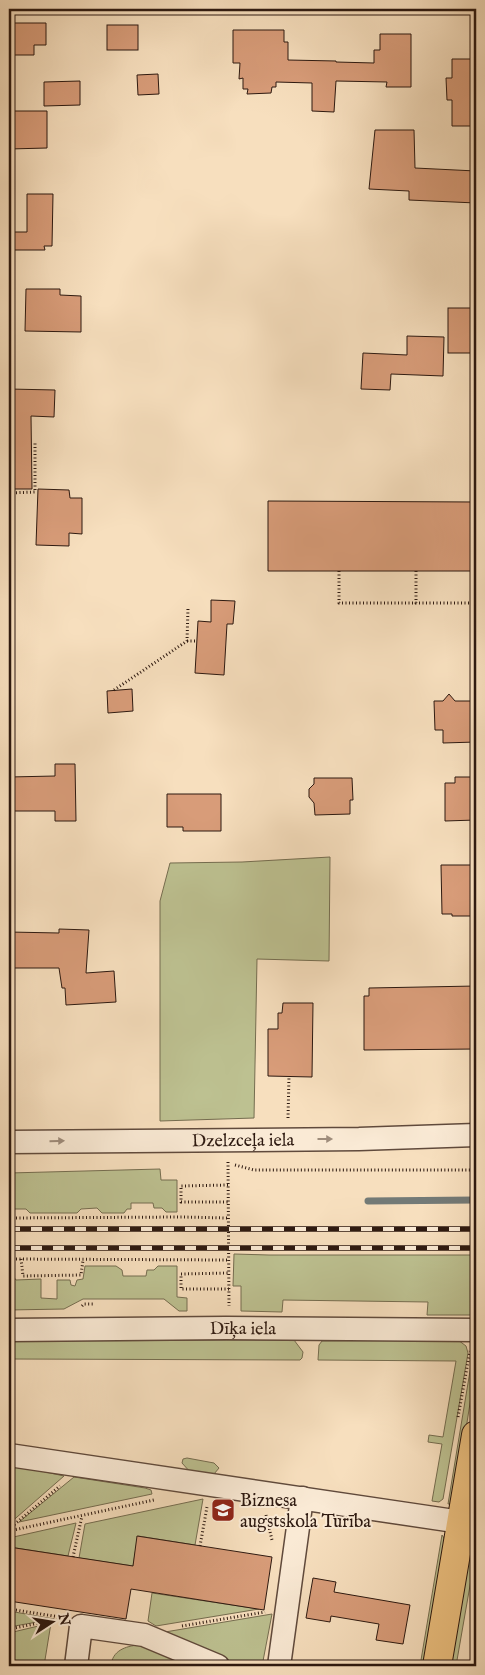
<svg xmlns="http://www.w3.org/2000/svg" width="485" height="1675" font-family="'IM FELL English',serif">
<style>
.green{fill:#bdc191;stroke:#756d50}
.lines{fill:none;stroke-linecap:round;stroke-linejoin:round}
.stream{stroke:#737a77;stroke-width:7}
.building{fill:#d89c79;stroke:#2d1910}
.minor-casing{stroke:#604a3c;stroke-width:25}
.major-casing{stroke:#2d1910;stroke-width:30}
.path{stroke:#2d1910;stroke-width:3;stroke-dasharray:1 2.5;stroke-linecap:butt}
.minor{stroke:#faead5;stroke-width:22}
.major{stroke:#ecc07f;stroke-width:28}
.rail-casing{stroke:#2d1910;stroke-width:5.5}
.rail{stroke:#faead5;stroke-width:4;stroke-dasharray:11;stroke-linecap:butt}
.oneway{fill:#9e8c7c}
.labels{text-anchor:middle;stroke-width:4;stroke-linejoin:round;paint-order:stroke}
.street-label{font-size:18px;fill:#2d1910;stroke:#faead5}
.poi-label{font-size:18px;fill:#2d1910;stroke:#faead5;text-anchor:start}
</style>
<rect width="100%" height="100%" fill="#f7dfbe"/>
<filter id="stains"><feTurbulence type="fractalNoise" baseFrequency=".004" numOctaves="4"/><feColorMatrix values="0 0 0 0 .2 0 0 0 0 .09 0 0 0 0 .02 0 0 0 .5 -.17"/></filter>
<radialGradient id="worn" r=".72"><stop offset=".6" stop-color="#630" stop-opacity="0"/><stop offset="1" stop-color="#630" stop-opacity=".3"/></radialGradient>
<!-- green -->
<g class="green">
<path d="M330 857 329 961 257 959 254 1118 160 1121V901L170 863 242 862Z"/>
<path d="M160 1169 161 1180H177V1212H166L162 1208H154L153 1203H131V1209H127L124 1213H102L97 1208 81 1209 77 1213H30L26 1209H9V1173Z"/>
<path d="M234 1254 269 1255H476L475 1315H427L428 1302 283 1300 282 1312 241 1311V1286H233Z"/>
<path d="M85 1266H116L122 1270 123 1276H146L147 1270H154L158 1266H177V1297L187 1298V1311H179L164 1299H83L64 1309 9 1310V1267H14L13 1276 16 1280 41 1279V1298L57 1299V1280H70L71 1285 75 1286 77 1280 83 1279Z"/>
<path d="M294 1340 303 1352 302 1358 300 1360 9 1359V1341Z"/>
<path d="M458 1340 466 1346 468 1353 443 1499 439 1502 432 1501 442 1444 428 1442 429 1435 443 1437 456 1361 318 1360 319 1345 322 1341Z"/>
<path d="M474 1347 476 1351V1365L455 1499 451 1504H448Z"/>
<path d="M187 1458 214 1463 219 1468 214 1474 191 1473 182 1463 183 1459Z"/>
<path d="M9 1464 64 1476 9 1524Z"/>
<path d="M74 1477 145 1488 151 1490 152 1494 19 1522Z"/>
<path d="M203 1499 195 1545 138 1536 133 1566 79 1558 85 1524Z"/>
<path d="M476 1510V1551L456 1666H450Z"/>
<path d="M76 1523 68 1556 9 1547V1538Z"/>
<path d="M442 1535 444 1538V1555L425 1666H420Z"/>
<path d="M152 1593 259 1609 156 1626 148 1621Z"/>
<path d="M9 1611 54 1619 9 1627Z"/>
<path d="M272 1614 263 1661 258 1666H236L164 1635 165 1632Z"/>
<path d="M51 1623 44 1666H9V1633Z"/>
<path d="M139 1645 146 1646 191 1666H111C112 1651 125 1646 139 1645Z"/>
</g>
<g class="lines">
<!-- stream -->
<path class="stream" d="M368 1201 476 1200"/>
</g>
<!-- building -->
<g class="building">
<path d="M9 23H46V45H34V55H9Z"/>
<rect x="107" y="25" width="31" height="25"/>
<path d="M233 30H284V42H288V60L336 61V62L374 63V50H380V34H411V87H386L387 82 336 81 334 112 312 111V83L276 82V87H272L271 93 247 94 248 89H243V78L239 79 240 63H233Z"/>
<path d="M452 59H476V119H472V126H452V100H447L446 78H452Z"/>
<path d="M158 74 159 94 138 95 137 75Z"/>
<path d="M80 81V105L44 106V82Z"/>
<path d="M9 111H47V148L9 149Z"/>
<path d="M375 130H414L415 168 476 171V203L409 200V191L369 189Z"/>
<path d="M27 194H53L52 246H44L45 250H9V232H27Z"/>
<path d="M26 289H60V295L81 296V332L25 331Z"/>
<rect x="448" y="308" width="28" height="45"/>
<path d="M407 336 444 337 443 376 391 374 390 390 361 389 363 353 407 355Z"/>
<path d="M9 389 55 390 54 417 31 416 32 489H9Z"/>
<path d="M38 489 69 490 70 498H82V534L69 533V546L36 545Z"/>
<path d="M268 501 476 502V571H268Z"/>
<path d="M211 600 235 601 233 624H227L224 675 195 673 198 621 211 622Z"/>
<path d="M132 689 133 711 108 713 107 691Z"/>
<path d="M449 694 455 701H476V742L443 743V730H435L434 701H443Z"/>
<path d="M55 764H75L76 821H55V811H9V777L55 776Z"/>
<path d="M455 777H476V820L445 821V783H455Z"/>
<path d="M314 778H352L353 800H350V814L315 815 314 803 309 797V789L314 784Z"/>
<path d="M167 794H221V831H183V827H167Z"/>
<path d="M441 865H476V916H452V914H442Z"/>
<path d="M59 929 89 930 86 973 114 971 116 1002 66 1005 65 988H62L59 968H9V932L59 933Z"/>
<path d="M476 986V1049L364 1050V996H369V988Z"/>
<path d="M283 1003H313L312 1077 268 1076V1029H278V1013H282Z"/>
<path d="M137 1536 272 1557 264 1610 131 1589 126 1619 9 1601V1547L133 1566Z"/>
<path d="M313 1578 336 1582 334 1592 410 1605 403 1644 376 1640 379 1624 331 1616 330 1622 306 1618Z"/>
</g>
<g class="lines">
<!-- minor casing -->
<g class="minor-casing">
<g id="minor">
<path id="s1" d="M9 1142 359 1139 476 1135"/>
<path id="s2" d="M9 1330 226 1328 476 1330"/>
<path d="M9 1455 461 1522"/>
<path d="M76 1666 81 1626 144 1635 218 1666"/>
<path d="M279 1666 302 1498"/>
</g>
</g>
<!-- major casing -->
<g class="major-casing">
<path id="major" d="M437 1666 476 1435"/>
</g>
<!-- path -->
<g class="path">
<path d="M9 493 35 492V442"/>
<path d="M339 571V603H416"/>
<path d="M416 571V603H476"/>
<path d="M187 641H196"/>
<path d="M114 690 187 641 188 608"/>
<path d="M288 1118 289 1076"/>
<path d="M228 1162 229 1306"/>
<path d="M235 1165 254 1170H476"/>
<path d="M228 1185 181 1186V1202H228"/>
<path d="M9 1218 182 1217 228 1218"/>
<path d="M9 1259 229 1260"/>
<path d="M21 1259 23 1276 81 1275 83 1260"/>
<path d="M229 1289H181V1274L229 1273"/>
<path d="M82 1306 84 1304H95"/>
<path d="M458 1417 470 1351"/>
<path d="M266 1515 272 1540"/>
<path d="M9 1529 60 1486"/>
<path d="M9 1531 154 1500"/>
<path d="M200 1546 207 1507"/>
<path d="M73 1557 82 1516"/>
<path d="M9 1609 60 1617"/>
<path d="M182 1626 265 1612"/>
<path d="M9 1629 60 1619"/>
</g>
<!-- minor -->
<use href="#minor" class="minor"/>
<!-- major -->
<use href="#major" class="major"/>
<!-- rail casing -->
<g class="rail-casing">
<g id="rail">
<path d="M9 1229H476"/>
<path d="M9 1248H476"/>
</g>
</g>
<!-- rail -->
<use href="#rail" class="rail"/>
</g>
<!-- one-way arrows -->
<defs><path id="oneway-solid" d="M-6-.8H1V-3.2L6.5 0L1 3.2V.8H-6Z" transform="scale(1.25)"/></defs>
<g class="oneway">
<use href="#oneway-solid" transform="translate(325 1139)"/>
<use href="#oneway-solid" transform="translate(57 1141) rotate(-1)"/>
</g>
<!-- icons -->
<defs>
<g id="university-square" transform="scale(1.25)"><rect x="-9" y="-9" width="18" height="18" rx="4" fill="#8f2418" stroke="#faead5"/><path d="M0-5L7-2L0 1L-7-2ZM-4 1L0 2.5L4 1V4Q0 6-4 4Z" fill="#fff"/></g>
</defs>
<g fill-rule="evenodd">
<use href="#university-square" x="223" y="1510"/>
</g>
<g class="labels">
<!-- street labels -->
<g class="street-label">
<text dy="6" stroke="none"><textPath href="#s1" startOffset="234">Dzelzceļa iela</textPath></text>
<text dy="6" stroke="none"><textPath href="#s2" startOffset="234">Dīķa iela</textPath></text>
</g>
<!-- poi labels -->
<g class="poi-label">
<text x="240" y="1506">Biznesa<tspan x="240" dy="21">augstskola Turība</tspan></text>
</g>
</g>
<!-- margin -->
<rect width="485" height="1675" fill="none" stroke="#f7dfbe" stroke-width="30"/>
<rect x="10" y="10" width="465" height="1655" fill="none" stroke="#2d1910" stroke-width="2.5"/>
<rect x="15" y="15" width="455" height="1645" fill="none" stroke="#2d1910"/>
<!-- north arrow -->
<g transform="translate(52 1622) rotate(78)" stroke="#faead5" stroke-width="4" paint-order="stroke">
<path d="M0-4L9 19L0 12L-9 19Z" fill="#2d1910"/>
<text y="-8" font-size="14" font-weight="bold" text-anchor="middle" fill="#2d1910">N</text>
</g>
<rect width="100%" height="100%" filter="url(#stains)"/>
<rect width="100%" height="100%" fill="url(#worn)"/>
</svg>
